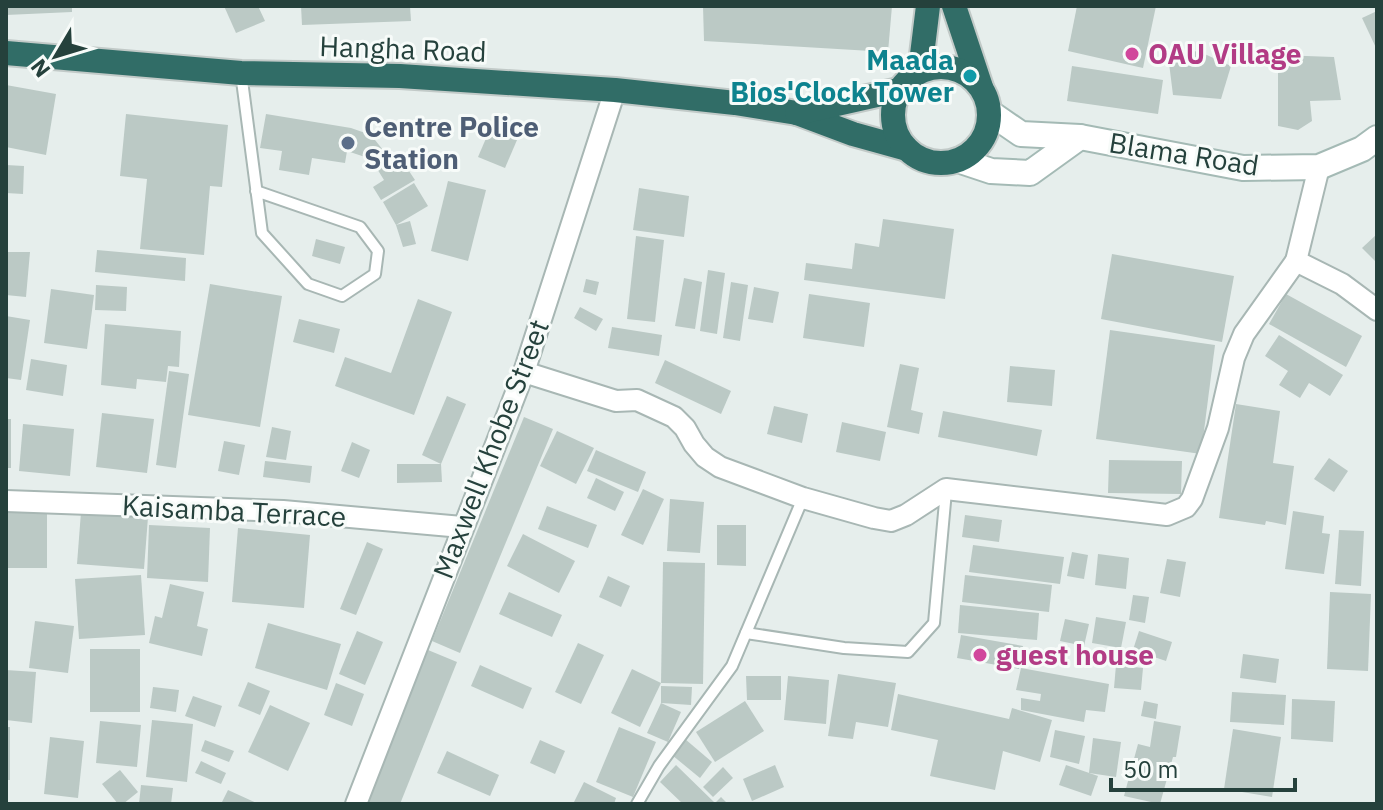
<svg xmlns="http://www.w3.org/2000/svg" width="1383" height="810" font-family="'IBM Plex Sans',sans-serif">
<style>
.building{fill:#bbc9c5}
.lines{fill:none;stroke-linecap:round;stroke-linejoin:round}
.lane-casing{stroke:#a8b7b4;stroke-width:14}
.street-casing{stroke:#a8b7b4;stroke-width:24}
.secondary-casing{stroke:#a4bab5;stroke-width:28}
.highway-casing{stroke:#c2cac8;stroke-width:28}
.lane{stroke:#fff;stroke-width:10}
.street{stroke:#fff;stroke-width:20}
.secondary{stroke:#fff;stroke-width:24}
.highway{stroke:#316d67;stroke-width:24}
.hotel-dot{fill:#d1479c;stroke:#f7fbf9;stroke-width:3}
.culture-dot{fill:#0f9aa8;stroke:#f7fbf9;stroke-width:3}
.service-dot{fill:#5c6f8a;stroke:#f7fbf9;stroke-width:3}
.labels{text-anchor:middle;stroke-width:6;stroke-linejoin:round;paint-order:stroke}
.street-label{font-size:28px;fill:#25413c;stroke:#f7fbf9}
.hotel-label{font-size:28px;font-weight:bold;fill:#b23c85;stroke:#f7fbf9;text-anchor:start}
.culture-label{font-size:28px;font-weight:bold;fill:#0d838f;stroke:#f7fbf9;text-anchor:end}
.service-label{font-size:28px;font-weight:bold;fill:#4e5e75;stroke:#f7fbf9;text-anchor:start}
</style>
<rect width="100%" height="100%" fill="#e6eeec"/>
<!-- building -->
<g class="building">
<path d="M6 6H72V12L6 15Z"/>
<path d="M224 6H258L265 21 236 33Z"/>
<path d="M301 6H410L411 21 302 25Z"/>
<path d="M703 6H892L888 52 704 41Z"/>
<path d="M1077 6H1156L1143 68 1068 51Z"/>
<path d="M1377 11V50L1362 18Z"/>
<path d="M1198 51 1231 66 1221 99 1173 95 1168 55Z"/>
<path d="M1278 55 1334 57 1341 100 1310 101 1312 121 1298 130 1278 126Z"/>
<path d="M1072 66 1163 80 1158 114 1067 101Z"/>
<path d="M6 85 56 94 46 155 6 147Z"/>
<path d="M126 114 228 125 222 187 210 186 204 255 140 249 147 179 120 176Z"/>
<path d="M266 114 351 128 371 135 399 170 405 165 415 180 381 200 373 187 384 180 371 159 347 151 345 163 312 158 309 175 279 170 282 151 260 148Z"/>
<path d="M496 115 523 126 505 168 478 157Z"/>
<path d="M6 165 24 166 23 194 6 193Z"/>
<path d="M448 181 486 190 468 261 431 251Z"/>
<path d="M414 183 428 206 396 225 410 221 416 244 403 247 396 225 383 202Z"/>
<path d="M639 188 689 196 684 237 633 230Z"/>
<path d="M883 219 954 229 945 299 804 280 806 263 852 269 855 243 879 247Z"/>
<path d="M1377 234V263L1362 248Z"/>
<path d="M636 236 664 240 655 322 627 319Z"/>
<path d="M316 239 345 247 340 264 312 256Z"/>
<path d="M97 250 186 258 185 281 95 272Z"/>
<path d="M6 252H30L26 297 6 295Z"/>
<path d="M1112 254 1234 276 1222 342 1101 319Z"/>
<path d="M708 270 725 273 717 334 700 331Z"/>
<path d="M684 278 702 282 695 329 675 326Z"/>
<path d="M586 279 599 282 596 295 583 292Z"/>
<path d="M731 282 748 285 740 341 723 338Z"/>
<path d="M210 284 282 296 260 427 188 415Z"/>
<path d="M96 285 127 287 126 311 95 310Z"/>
<path d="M754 287 779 292 773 323 748 319Z"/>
<path d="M51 289 94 295 87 349 44 343Z"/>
<path d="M809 294 870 303 864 347 803 338Z"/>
<path d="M1286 294 1362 336 1346 367 1269 324Z"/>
<path d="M418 299 452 312 414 415 335 386 345 357 391 373Z"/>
<path d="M580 307 603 319 596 331 574 318Z"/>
<path d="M6 316 30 320 21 380 6 378Z"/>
<path d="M299 319 340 329 334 353 293 342Z"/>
<path d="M105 324 181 331 179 367 168 366 166 382 137 379 136 389 101 385Z"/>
<path d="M612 327 662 335 659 356 608 348Z"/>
<path d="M1110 330 1215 345 1201 454 1096 439Z"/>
<path d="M1279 335 1343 375 1330 396 1309 383 1300 398 1279 385 1288 371 1265 356Z"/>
<path d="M31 359 67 365 63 396 26 390Z"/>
<path d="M665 360 731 391 721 414 655 383Z"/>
<path d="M900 364 919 368 911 410 923 413 919 434 887 427Z"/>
<path d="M1010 366 1055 370 1052 406 1007 402Z"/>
<path d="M169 371 189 374 176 468 156 465Z"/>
<path d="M447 396 466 404 441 464 422 455Z"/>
<path d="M1236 404 1280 411 1273 463 1294 466 1286 525 1266 521 1265 525 1219 518Z"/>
<path d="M774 406 808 414 802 443 767 434Z"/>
<path d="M943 411 1042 430 1037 456 938 437Z"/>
<path d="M102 413 154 419 147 473 96 467Z"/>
<path d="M524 417 553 429 460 653 432 641Z"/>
<rect x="6" y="419" width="5" height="49"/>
<path d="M842 422 886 432 880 461 836 452Z"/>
<path d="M23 424 74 429 70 476 19 471Z"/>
<path d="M272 427 291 431 286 460 266 457Z"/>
<path d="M557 431 594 448 576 484 540 466Z"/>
<path d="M224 441 245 445 239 475 218 471Z"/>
<path d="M352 442 370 450 359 478 341 471Z"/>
<path d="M596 450 646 472 638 492 587 471Z"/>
<path d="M1329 458 1348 471 1334 492 1314 479Z"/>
<path d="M1109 460 1182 461 1181 494 1108 493Z"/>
<path d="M265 461 312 466 310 483 263 477Z"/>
<path d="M397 464H441L442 482 397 483Z"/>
<path d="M596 478 624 492 615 511 587 498Z"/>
<path d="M643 489 664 499 643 545 621 535Z"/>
<path d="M670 499 704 502 700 553 667 551Z"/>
<path d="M547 506 597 525 588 548 538 529Z"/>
<path d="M6 507 47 508V568H6Z"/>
<path d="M1293 511 1324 516 1322 533 1330 534 1324 574 1285 569Z"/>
<path d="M81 512 148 517 144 569 77 564Z"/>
<path d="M965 515 1002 520 999 542 962 537Z"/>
<path d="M149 525 210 528 208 582 147 578Z"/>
<path d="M717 525H746V566L717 565Z"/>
<path d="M238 528 310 535 304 608 232 602Z"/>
<path d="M1339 530 1364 531 1361 586 1335 584Z"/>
<path d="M523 534 575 561 559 593 507 566Z"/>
<path d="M367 542 383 549 356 615 340 609Z"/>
<path d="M973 545 1064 557 1060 584 969 572Z"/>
<path d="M1072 552 1088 555 1084 579 1067 576Z"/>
<path d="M1098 554 1129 558 1126 589 1095 585Z"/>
<path d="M1167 559 1186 562 1180 597 1160 593Z"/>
<path d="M663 562 705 563 703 684 661 683Z"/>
<path d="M141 575 145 635 79 639 75 579Z"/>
<path d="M965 575 1052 585 1049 612 962 602Z"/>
<path d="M608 576 630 586 621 607 599 597Z"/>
<path d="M170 584 204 592 197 626 208 629 202 656 149 643 155 616 162 618Z"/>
<path d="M509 592 562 615 552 637 499 614Z"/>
<path d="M1330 592 1371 594 1368 671 1327 669Z"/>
<path d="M1133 595 1149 597 1145 623 1129 620Z"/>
<path d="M960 605 1039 613 1037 640 958 633Z"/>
<path d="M1096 617 1126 622 1121 648 1092 643Z"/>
<path d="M1065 619 1089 624 1084 646 1060 641Z"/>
<path d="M35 621 74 626 68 673 29 668Z"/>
<path d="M268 623 341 644 327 690 255 668Z"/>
<path d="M357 631 383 642 365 685 339 674Z"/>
<path d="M1139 631 1172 642 1166 661 1133 650Z"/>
<path d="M961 635 1023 646 1019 669 957 658Z"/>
<path d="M578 643 604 655 581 704 555 692Z"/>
<rect x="90" y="649" width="50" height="63"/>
<path d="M428 650 457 662 400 804H367Z"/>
<path d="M1243 654 1279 659 1276 683 1240 678Z"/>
<path d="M480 665 532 688 523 709 471 686Z"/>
<path d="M1116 665 1143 668 1141 690 1114 688Z"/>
<path d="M1021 668 1109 684 1105 712 1086 710 1084 722 1021 710V698L1040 701 1041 694 1016 690Z"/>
<path d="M632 669 661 683 640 727 611 713Z"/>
<path d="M6 670 36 672 32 723 6 720Z"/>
<path d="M838 674 896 683 888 727 856 722 853 739 828 736Z"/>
<path d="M746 676H781V700H747Z"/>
<path d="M788 676 829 680 826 724 784 720Z"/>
<path d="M248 682 270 691 260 715 238 706Z"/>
<path d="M336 683 364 694 352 726 324 715Z"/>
<path d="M661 686 692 687 691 705 661 703Z"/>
<path d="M153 687 179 690 176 712 150 708Z"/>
<path d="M1232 692 1286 695 1284 725 1230 722Z"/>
<path d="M898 694 1009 719 1012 708 1052 720 1040 762 1003 751 995 790 930 776 938 740 891 730Z"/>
<path d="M193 696 222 706 215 727 185 716Z"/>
<path d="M1292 699 1335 701 1333 742 1291 739Z"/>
<path d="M745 701 764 731 715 762 696 732Z"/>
<path d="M1144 701 1158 704 1156 719 1141 716Z"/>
<path d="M661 703 681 712 668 742 647 733Z"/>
<path d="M270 705 310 723 288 771 248 752Z"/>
<path d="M152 720 193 724 187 782 146 777Z"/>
<path d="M100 721 141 725 137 767 96 763Z"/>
<path d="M1154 721 1181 726 1176 757H1173L1160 804 1124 796 1138 744 1150 747Z"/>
<rect x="6" y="727" width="4" height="53"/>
<path d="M619 727 656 742 633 797 596 782Z"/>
<path d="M1233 729 1281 737 1272 797 1224 789Z"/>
<path d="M1055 730 1085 736 1079 764 1050 757Z"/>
<path d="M50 737 84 741 78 798 44 794Z"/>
<path d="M1093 738 1121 742 1116 777 1089 773Z"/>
<path d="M685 739 712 762 700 778 672 755Z"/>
<path d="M205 740 234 751 229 762 201 751Z"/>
<path d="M540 740 565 751 555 774 530 763Z"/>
<path d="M447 751 499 775 490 796 437 773Z"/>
<path d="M201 761 226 773 221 784 195 773Z"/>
<path d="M676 765 715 803 721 797 728 804H683L660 782Z"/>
<path d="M775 765 784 787 752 801 743 779Z"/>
<path d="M1066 765 1098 776 1091 796 1059 785Z"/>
<path d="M723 767 733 778 713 797 703 787Z"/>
<path d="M120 770 138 792 123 804H118L102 784Z"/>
<path d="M584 782 616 798 614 804H573Z"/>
<path d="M141 785 173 788 171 804H139Z"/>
<path d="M228 790 259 804H221Z"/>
</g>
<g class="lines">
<!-- lane casing -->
<g class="lane-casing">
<g id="lane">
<path d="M241 73 262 233 308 284 342 296 375 274 378 251 360 227 256 191"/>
<path d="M746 633 844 648 908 652 934 623 946 491"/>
<path d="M637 804 659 766 732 666 803 498"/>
</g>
</g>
<!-- street casing -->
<g class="street-casing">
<g id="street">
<path d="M1319 167 1296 261 1342 284 1377 310"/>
<path d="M524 372 616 401 637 400 674 417 685 428 694 444 705 457 720 467 803 498 874 518 891 521 906 515 946 489 1167 515 1186 507 1192 499 1218 428 1234 358 1244 334 1296 261"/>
<path d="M6 501 283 511 462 527"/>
<path d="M356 804 524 372 615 90"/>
</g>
</g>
<!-- secondary casing -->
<g class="secondary-casing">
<g id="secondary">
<path d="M989 112 1021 134 1080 137 1243 168 1319 167 1362 149 1377 138"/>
<path d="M958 160 991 171 1030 173 1080 137"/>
</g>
</g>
<!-- highway casing -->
<g class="highway-casing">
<g id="highway">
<path d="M954 6 981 87"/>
<path d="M6 53 241 73 400 76 615 90 735 103 797 113 853 134 907 149"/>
<circle cx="941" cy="115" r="48"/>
<path d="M920 71 928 6"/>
<path d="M797 113 899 90"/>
</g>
</g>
<!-- lane -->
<use href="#lane" class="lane"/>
<!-- street -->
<use href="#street" class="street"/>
<!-- secondary -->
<use href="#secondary" class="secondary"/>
<!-- highway -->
<use href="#highway" class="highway"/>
</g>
<!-- markers -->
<g class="hotel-dot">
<circle cx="1132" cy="54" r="8"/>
<circle cx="980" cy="655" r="8"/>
</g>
<circle class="culture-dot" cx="970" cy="76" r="8"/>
<circle class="service-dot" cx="348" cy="143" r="8"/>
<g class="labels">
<!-- street labels -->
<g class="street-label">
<text transform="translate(403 49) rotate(2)" y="10">Hangha Road</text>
<text transform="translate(1184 154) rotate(9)" y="10">Blama Road</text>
<text transform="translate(491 449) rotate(-69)" y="10">Maxwell Khobe Street</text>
<text transform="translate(234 511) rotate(3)" y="10">Kaisamba Terrace</text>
</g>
<!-- hotel labels -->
<g class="hotel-label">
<text x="1148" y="64">OAU Village</text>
<text x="996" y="665">guest house</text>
</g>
<!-- culture labels -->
<g class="culture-label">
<text x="954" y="70">Maada<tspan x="954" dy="32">Bios'Clock Tower</tspan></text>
</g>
<!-- service labels -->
<g class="service-label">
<text x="364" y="137">Centre Police<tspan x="364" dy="32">Station</tspan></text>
</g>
</g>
<!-- border -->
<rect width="1383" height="810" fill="none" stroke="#25413c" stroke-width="16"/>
<!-- north arrow -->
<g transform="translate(56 56) rotate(232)" stroke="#f7fbf9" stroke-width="6" paint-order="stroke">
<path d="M0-6L14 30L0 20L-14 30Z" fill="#25413c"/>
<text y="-12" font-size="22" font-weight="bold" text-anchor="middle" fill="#25413c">N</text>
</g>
<!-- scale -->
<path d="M1111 778v12h184v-12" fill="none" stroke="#25413c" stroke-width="4"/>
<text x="1123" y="778" font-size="24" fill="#25413c" stroke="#f7fbf9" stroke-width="6" paint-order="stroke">50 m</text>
</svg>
